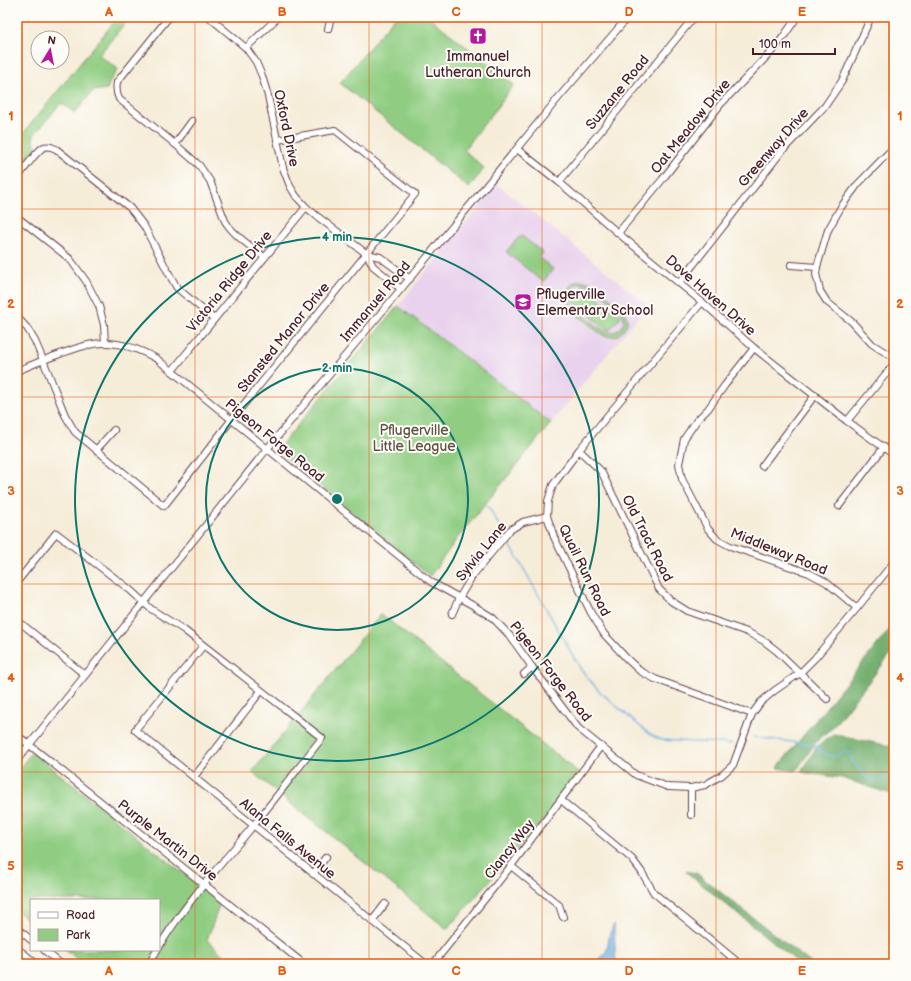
<svg xmlns="http://www.w3.org/2000/svg" width="911" height="981" font-family="'Balsamiq Sans',sans-serif">
<style>
.built{fill:#e9d2ed}
.green{fill:#90cd82;stroke:#6d7656;fill-rule:evenodd}
.forest{fill:#74b070;stroke:#5f684e}
.water{fill:#70b3e5;stroke:#5d6988}
.lines{fill:none;stroke-linecap:round;stroke-linejoin:round}
.stream{stroke:#70b3e5;stroke-width:1.5}
.minor-casing{stroke:#643e45;stroke-width:8}
.minor{stroke:#fff;stroke-width:6}
.grid{fill:none;stroke:#e8590c;stroke-width:1;stroke-opacity:0.55}
.ring{fill:none;stroke:#0f766e;stroke-width:2}
.labels{text-anchor:middle;stroke-width:4;stroke-linejoin:round;paint-order:stroke}
.poi-label{font-size:14px;fill:#4a1f2b;stroke:#fdfcf7}
.street-label{font-size:14px;fill:#4a1f2b;stroke:#fdfcf7}
.park-label{font-size:14px;fill:#5f5345;stroke:#fdfcf7}
.centre{fill:#0f766e;stroke:#fdfcf7;stroke-width:2}
.ring-label{font-size:12px;text-anchor:middle;font-weight:bold;fill:#0f766e;stroke:#fdfcf7;stroke-width:4;stroke-linejoin:round;paint-order:stroke}
.neatline{fill:none;stroke:#e8590c;stroke-width:1.5}
.grid-label{font-size:13px;text-anchor:middle;font-weight:bold;fill:#e8590c}
</style>
<rect width="100%" height="100%" fill="#fdfcf7"/>
<filter id="ink" filterUnits="userSpaceOnUse"><feTurbulence type="fractalNoise" baseFrequency=".025" numOctaves="2"/><feDisplacementMap in="SourceGraphic" scale="8" xChannelSelector="R" yChannelSelector="G"/><feConvolveMatrix kernelMatrix="1 2 1 2 8 2 1 2 1" color-interpolation-filters="sRGB"/></filter>
<filter id="wash" filterUnits="userSpaceOnUse"><feTurbulence type="fractalNoise" baseFrequency=".012" numOctaves="4" result="noise"/><feDisplacementMap in="SourceGraphic" scale="16" xChannelSelector="R" yChannelSelector="G"/><feGaussianBlur stdDeviation="0.9" result="paint"/><feColorMatrix in="noise" values="0 0 0 0 0 0 0 0 0 0 0 0 0 0 0 0 0 1.4 0 .05"/><feComposite in="paint" operator="in"/></filter>
<g filter="url(#wash)">
<rect width="100%" height="100%" fill="#f6edd9"/>
<!-- built -->
<path class="built" d="M497 184 648 305 551 423 398 306Z"/>
<!-- green -->
<g class="green">
<path d="M118 17H130L99 55 118 69 111 79 107 89 93 91 75 113 61 103 34 135 33 140 37 147 17 171V141Z"/>
<path d="M395 17H429L514 85 464 150 484 168 469 188 340 83Z"/>
<path d="M522 236 543 253 539 258 553 269 543 282 506 252 518 238Z"/>
<path d="M577 281H583L588 282C598 288 624 307 627 317 628 320 627 323 626 326 624 330 621 333 618 335 614 337 609 337 605 336 600 334 595 329 590 325 581 317 562 307 567 292 569 287 572 283 577 281ZM579 284C582 284 585 284 588 285 596 289 621 309 623 316 627 328 613 336 604 331 597 325 572 309 570 302 569 299 569 295 570 292 572 288 574 285 579 284Z"/>
<path d="M584 286 621 316 609 331 572 301Z"/>
<path d="M398 306 551 423 456 540 430 576 277 450Z"/>
<path d="M381 614 583 776 447 929 252 772Z"/>
<path d="M32 752 220 903 207 940 233 964H83L66 950H159V900H31V922L17 911V771Z"/>
</g>
<!-- forest -->
<g class="forest">
<path d="M894 624V650L832 728 817 741 796 771 777 768Z"/>
<path d="M834 734 894 747V795L842 778 801 772 817 746Z"/>
<path d="M685 871 696 873 812 964H800Z"/>
</g>
<!-- water -->
<path class="water" d="M614 924 616 964H595L598 959 602 957 607 950 610 933Z"/>
<g class="lines">
<!-- stream -->
<g class="stream">
<path d="M488 506 501 529"/>
<path d="M509 543 581 670 599 691 649 734 661 740 732 744"/>
<path d="M753 737 808 744 820 748 821 751C832 756 833 760 843 752L850 753 853 762 861 770 865 777 875 780 880 777 886 778 891 774 894 777"/>
</g>
</g>
</g>
<g filter="url(#ink)">
<g class="lines">
<!-- minor casing -->
<g class="minor-casing">
<g id="minor">
<path d="M169 17 117 82C116 88 116 93 119 99L175 144 199 165 210 181 225 221C234 236 251 246 264 257"/>
<path d="M209 17 246 48 256 62 262 76 268 96 283 168 290 186 296 196 306 207 318 217 359 248 367 254 380 257 410 279"/>
<path d="M328 29 331 17"/>
<path d="M246 48 278 17"/>
<path d="M175 144 192 121"/>
<path d="M894 147 858 184 841 207 828 230 817 267 816 274 820 291 827 302 852 322 872 344 894 358"/>
<path d="M517 149 559 182 618 233 702 302 754 348 847 421 894 455"/>
<path d="M17 179C22 172 37 150 44 147 48 146 52 147 56 149L130 208 144 226 167 270 177 288 214 319"/>
<path d="M559 182 694 17"/>
<path d="M17 217 70 259 86 281 99 306 104 325 105 343"/>
<path d="M618 233 662 180 720 105 774 49 784 36 797 17"/>
<path d="M367 254 373 266 401 289"/>
<path d="M791 265 817 267"/>
<path d="M679 283 782 151 825 106 842 81 871 17"/>
<path d="M702 302 579 450 553 485 548 501 547 516 554 537 591 613 604 634 627 659 640 671 655 679 752 714"/>
<path d="M17 317 27 328 35 341 43 360 65 415 75 432 164 506 236 414 415 194 335 130 277 140"/>
<path d="M754 348 725 385 708 409 697 420 684 439 679 464 682 479 708 529 717 539 730 546 809 573 826 582 857 608"/>
<path d="M17 371C31 365 46 359 60 354 74 349 89 343 105 343 124 343 141 350 157 359L431 582 474 606 493 618 510 636 532 667 578 728 636 775 668 787 691 788 705 785 722 775 733 765 752 714 761 702 774 691 800 673 815 658 857 608 894 562"/>
<path d="M172 371 306 207"/>
<path d="M847 421 894 364"/>
<path d="M96 450 114 430"/>
<path d="M579 450 601 471 659 589 671 601 687 611 747 632 764 641 777 651 827 699"/>
<path d="M762 466 815 395"/>
<path d="M839 506 884 447"/>
<path d="M17 582 56 533 129 589 151 609 184 630 322 738C297 769 274 801 248 832 217 869 184 905 159 947"/>
<path d="M452 614 459 598 473 575 510 530 523 522 547 516"/>
<path d="M17 620 85 675"/>
<path d="M203 646 135 730 426 964"/>
<path d="M524 674 532 667"/>
<path d="M17 735 304 964"/>
<path d="M17 760 267 449 401 289 560 96 628 17"/>
<path d="M194 777 261 691"/>
<path d="M561 800 632 859 641 871 654 893 740 964"/>
<path d="M691 815V788"/>
<path d="M511 866 559 905 563 917"/>
<path d="M313 874 326 857"/>
<path d="M372 921 385 904"/>
<path d="M17 928 31 940"/>
<path d="M17 948 37 964"/>
<path d="M44 950 61 964"/>
<path d="M149 964 157 950"/>
<path d="M433 964 511 866 601 746"/>
</g>
</g>
<!-- minor -->
<use href="#minor" class="minor"/>
</g>
</g>
<!-- grid -->
<path class="grid" d="M195 17V964M369 17V964M542 17V964M716 17V964M17 209H894M17 397H894M17 584H894M17 772H894"/>
<!-- distance rings -->
<g class="ring">
<circle cx="337" cy="499" r="131"/>
<circle cx="337" cy="499" r="262"/>
</g>
<!-- icons -->
<defs>
<g id="church-square" transform="scale(0.9)"><rect x="-9" y="-9" width="18" height="18" rx="4" fill="#b5179e" stroke="#fdfcf7"/><path d="M-1.2-6h2.4v3.5h3.3v2.4h-3.3V6h-2.4V-.1h-3.3v-2.4h3.3Z" fill="#fff"/></g>
<g id="school-square" transform="scale(0.9)"><rect x="-9" y="-9" width="18" height="18" rx="4" fill="#b5179e" stroke="#fdfcf7"/><path d="M0-5L7-2L0 1L-7-2ZM-4 1L0 2.5L4 1V4Q0 6-4 4Z" fill="#fff"/></g>
</defs>
<g fill-rule="evenodd">
<use href="#church-square" x="478" y="36"/>
<use href="#school-square" x="523" y="302"/>
</g>
<g class="labels">
<!-- poi labels -->
<g class="poi-label">
<text x="478" y="61">Immanuel<tspan x="478" dy="16">Lutheran Church</tspan></text>
<text x="536" y="299" text-anchor="start">Pflugerville<tspan x="536" dy="16">Elementary School</tspan></text>
</g>
<!-- street labels -->
<g class="street-label">
<text transform="translate(617 92) rotate(-51)" y="5">Suzzane Road</text>
<text transform="translate(690 126) rotate(-51)" y="5">Oat Meadow Drive</text>
<text transform="translate(287 128) rotate(78)" y="5">Oxford Drive</text>
<text transform="translate(773 147) rotate(-49)" y="5">Greenway Drive</text>
<text transform="translate(229 281) rotate(-51)" y="5">Victoria Ridge Drive</text>
<text transform="translate(711 295) rotate(41)" y="5">Dove Haven Drive</text>
<text transform="translate(375 301) rotate(-50)" y="5">Immanuel Road</text>
<text transform="translate(283 337) rotate(-51)" y="5">Stansted Manor Drive</text>
<text transform="translate(275 440) rotate(39)" y="5">Pigeon Forge Road</text>
<text transform="translate(648 538) rotate(63)" y="5">Old Tract Road</text>
<text transform="translate(481 551) rotate(-51)" y="5">Sylvia Lane</text>
<text transform="translate(779 551) rotate(22)" y="5">Middleway Road</text>
<text transform="translate(585 570) rotate(64)" y="5">Quail Run Road</text>
<text transform="translate(551 671) rotate(52)" y="5">Pigeon Forge Road</text>
<text transform="translate(288 838) rotate(39)" y="5">Alana Falls Avenue</text>
<text transform="translate(168 840) rotate(38)" y="5">Purple Martin Drive</text>
<text transform="translate(509 849) rotate(-52)" y="5">Clancy Way</text>
</g>
<!-- park labels -->
<g class="park-label">
<text x="414" y="435">Pflugerville<tspan x="414" dy="16">Little League</tspan></text>
</g>
</g>
<circle cx="337" cy="499" r="6" class="centre"/>
<g class="ring-label">
<text x="337" y="241">4 min</text>
<text x="337" y="372">2 min</text>
</g>
<!-- margin -->
<rect width="911" height="981" fill="none" stroke="#fdfcf7" stroke-width="44"/>
<!-- legend -->
<rect x="30" y="899" width="130" height="52" fill="#fdfcf7" stroke="#b5a4a5"/>
<rect x="38" y="912" width="20" height="6" fill="#ffffff" stroke="#b5a4a5"/>
<text x="66" y="919" font-size="12" fill="#4a1f2b">Road</text>
<rect x="38" y="929" width="20" height="12" fill="#90cd82" stroke="#b5a4a5"/>
<text x="66" y="939" font-size="12" fill="#4a1f2b">Park</text>
<!-- north arrow -->
<g transform="translate(50 50) rotate(10)"><circle r="19" fill="#fdfcf7" stroke="#b5a4a5"/>
<path d="M0-3L7 15L0 10L-7 15Z" fill="#b5179e"/>
<text y="-6" font-size="11" font-weight="bold" text-anchor="middle" fill="#4a1f2b">N</text>
</g>
<!-- scale -->
<path d="M753 48v6h82v-6" fill="none" stroke="#4a1f2b" stroke-width="2"/>
<text x="759" y="48" font-size="12" fill="#4a1f2b" stroke="#fdfcf7" stroke-width="3" paint-order="stroke">100 m</text>
<rect x="22" y="22" width="867" height="937" class="neatline"/>
<g class="grid-label">
<text x="109" y="16">A</text>
<text x="282" y="16">B</text>
<text x="456" y="16">C</text>
<text x="629" y="16">D</text>
<text x="802" y="16">E</text>
<text x="11" y="120">1</text>
<text x="900" y="120">1</text>
<text x="11" y="308">2</text>
<text x="900" y="308">2</text>
<text x="11" y="495">3</text>
<text x="900" y="495">3</text>
<text x="11" y="682">4</text>
<text x="900" y="682">4</text>
<text x="11" y="870">5</text>
<text x="900" y="870">5</text>
<text x="109" y="975">A</text>
<text x="282" y="975">B</text>
<text x="456" y="975">C</text>
<text x="629" y="975">D</text>
<text x="802" y="975">E</text>
</g>
</svg>
